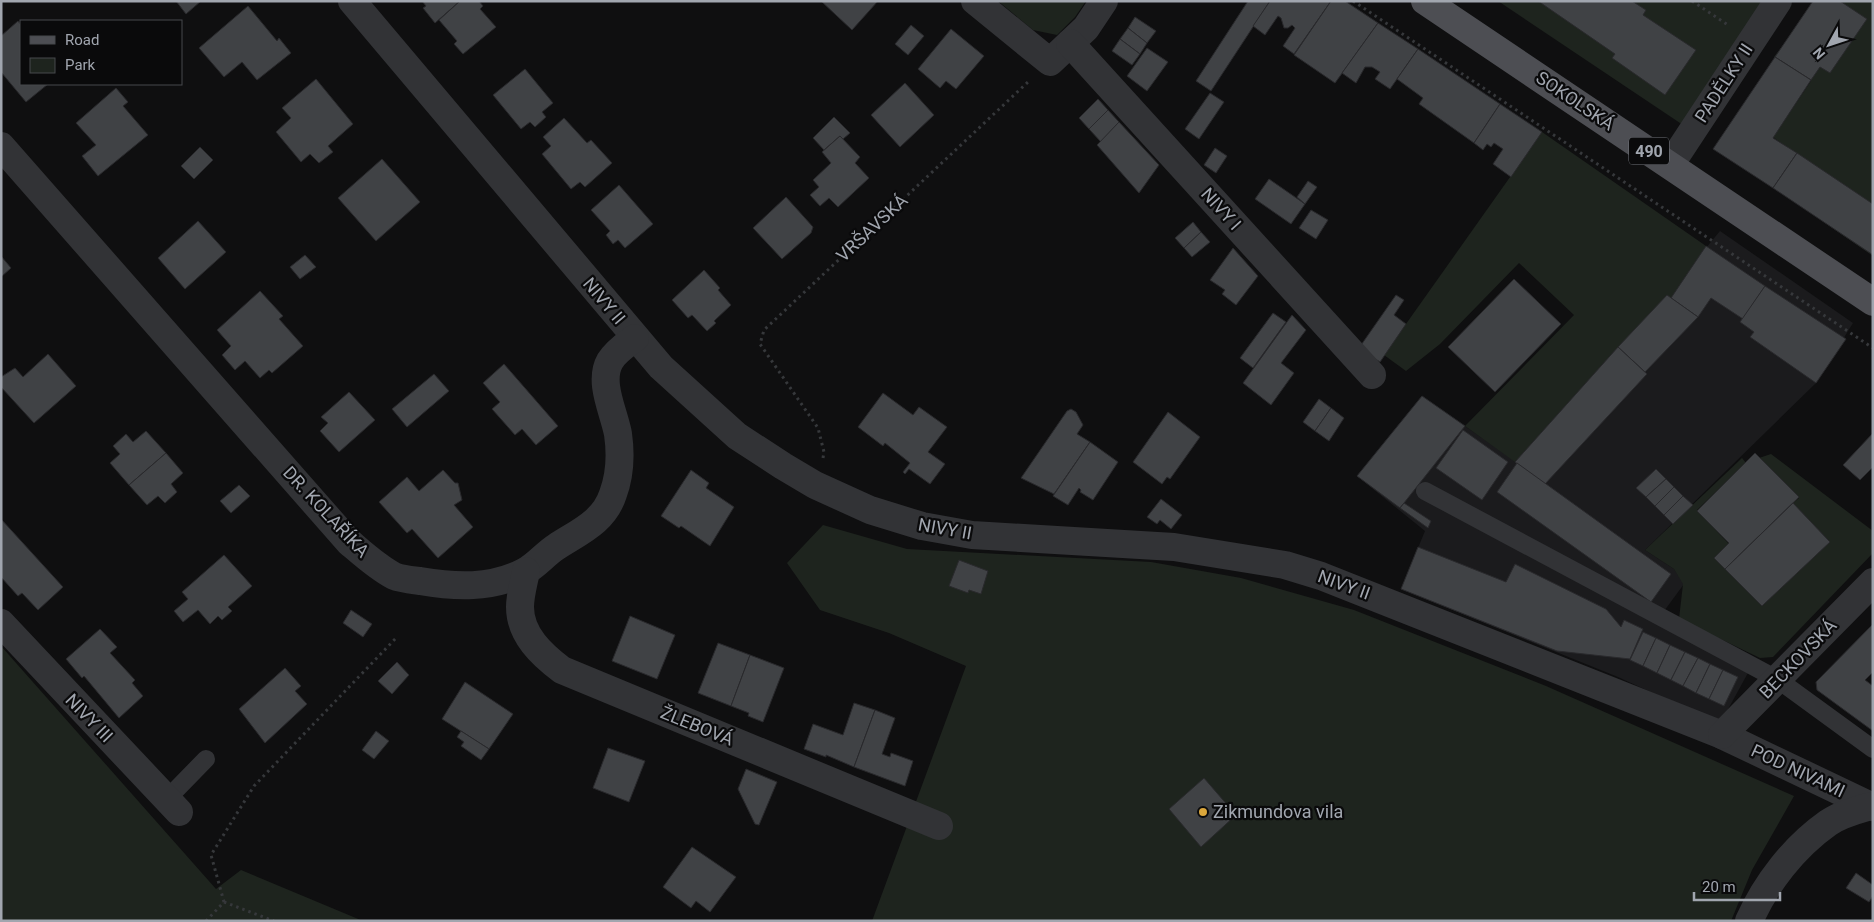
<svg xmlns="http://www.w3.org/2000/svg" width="1874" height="922" font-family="Roboto,sans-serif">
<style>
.built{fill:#1b1b1d}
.green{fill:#1e241e}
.building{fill:#404245;stroke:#29292c}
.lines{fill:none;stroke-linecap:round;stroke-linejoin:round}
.path{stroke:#36383b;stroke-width:3;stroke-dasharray:2.5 4;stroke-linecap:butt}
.service{stroke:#323336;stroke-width:18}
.minor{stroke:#323336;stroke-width:28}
.primary{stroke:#4d4e53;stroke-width:28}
.poi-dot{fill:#dba73c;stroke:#0a0a0b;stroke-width:2}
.labels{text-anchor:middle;stroke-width:4.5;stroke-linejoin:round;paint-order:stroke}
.shield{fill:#0a0a0b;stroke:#74777e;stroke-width:1}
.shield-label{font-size:16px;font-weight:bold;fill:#a1a6af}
.street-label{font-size:18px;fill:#a1a6af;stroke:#0a0a0b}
.poi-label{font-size:18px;fill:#a1a6af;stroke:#0a0a0b;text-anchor:start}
</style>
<rect width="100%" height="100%" fill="#0f0f10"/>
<!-- built -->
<path class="built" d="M1720 231 1853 323 1816 383 1645 550 1674 569 1684 584 1656 622 1749 671 1720 724 1618 677 1401 589 1425 531 1357 476 1422 396 1515 461 1667 295Z"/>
<!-- green -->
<g class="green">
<path d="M998 1H1086L1075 17 1057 35 1033 30Z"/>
<path d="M1498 1H1766L1683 125Z"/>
<path d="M1816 1H1873V256L1773 187 1796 154 1773 137 1811 81 1774 57Z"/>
<path d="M1542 132 1706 246 1671 298 1618 347 1515 462 1465 426 1574 315 1519 263 1440 344 1406 371 1384 355Z"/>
<path d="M1771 454 1873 531V553L1773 657 1760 658 1679 619 1683 584 1674 569 1645 550 1742 458 1746 463 1697 510 1729 544 1715 558 1762 606 1830 542 1793 503 1799 498 1759 458Z"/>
<path d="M823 525 907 549 1151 562 1241 578 1354 610 1546 686 1794 796 1752 870 1731 921H872L966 666 889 633 820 610 787 563Z"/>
<path d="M1 646 216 889 241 870 363 921H1Z"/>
</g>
<!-- building -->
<g class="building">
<path d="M176 1H201L186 14Z"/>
<path d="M422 1H460L435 23 423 8 426 6Z"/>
<path d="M460 1H479L483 6 480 9 496 27 463 54 454 44 457 41 439 20Z"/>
<path d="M821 1H878L852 30Z"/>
<path d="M1248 1H1270L1211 91 1196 81Z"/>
<path d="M1270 1H1331L1294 54 1283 46 1295 28 1292 25 1288 28H1284L1281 18 1278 16 1265 35 1253 26Z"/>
<path d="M1331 1H1345L1378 23 1335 83 1294 55Z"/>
<path d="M1538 1H1632L1646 10 1643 15 1696 50 1665 95 1612 58 1615 54Z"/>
<path d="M1813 1H1840L1867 19 1830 73 1820 67 1811 80 1775 57Z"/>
<path d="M248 6 277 41 279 38 291 53 257 80 242 62 224 77 199 48Z"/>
<path d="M1135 17 1156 31 1147 43 1128 28Z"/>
<path d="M18 21 21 25V84H48L26 102 1 72V36Z"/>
<path d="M1378 23 1418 49 1390 89 1375 79 1380 72 1372 67H1365L1356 83 1342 73Z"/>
<path d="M911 25 924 36 908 55 895 44Z"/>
<path d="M1128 28 1147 43 1140 54 1120 39Z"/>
<path d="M951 29 984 56 956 89 946 81 940 88 918 69Z"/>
<path d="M1120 39 1140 54 1132 65 1112 51Z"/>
<path d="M1147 48 1168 62 1147 91 1127 76Z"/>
<path d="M1418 49 1500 104 1474 143 1419 104 1423 98 1397 79Z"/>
<path d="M1775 57 1811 80 1773 138 1797 153 1773 188 1713 149Z"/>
<path d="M525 69 553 103 542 112 546 117 535 127 530 122 521 129 493 95Z"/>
<path d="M316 79 353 124 328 146 333 152 319 163 310 154 301 162 276 132 291 118 282 108Z"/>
<path d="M905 83 934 115 900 147 871 115Z"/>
<path d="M116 88 128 102 123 106 148 135 98 176 82 156 96 145 76 123Z"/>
<path d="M1210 93 1224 102 1199 139 1185 129Z"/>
<path d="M1098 99 1108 110 1089 129 1079 118Z"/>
<path d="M1500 104 1542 132 1511 177 1493 164 1503 149 1494 143 1491 147 1487 144 1483 150 1474 143Z"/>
<path d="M1108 110 1119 122 1101 142 1089 129Z"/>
<path d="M834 117 850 133 843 139 840 136 824 150 813 138Z"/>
<path d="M564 118 587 143 591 140 612 163 585 187 580 182 571 189 542 154 551 146 543 137Z"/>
<path d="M1119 122 1159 165 1139 193 1097 145Z"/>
<path d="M840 136 860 157 855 163 869 178 838 207 829 198 820 206 810 195 819 187 813 180 831 163 822 152Z"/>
<path d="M200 147 213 160 194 179 181 166Z"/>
<path d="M1215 148 1227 156 1216 173 1204 165Z"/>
<path d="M1797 153 1873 204V255L1773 188Z"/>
<path d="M382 159 420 202 376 241 338 198Z"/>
<path d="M1269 179 1305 204 1291 224 1255 199Z"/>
<path d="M1308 181 1317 187 1305 204 1297 197Z"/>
<path d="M619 185 653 224 625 248 618 240 613 244 606 235 610 231 591 210Z"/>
<path d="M786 197 813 227 811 233 782 259 753 228Z"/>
<path d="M1311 210 1328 220 1316 239 1299 228Z"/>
<path d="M198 221 226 252 185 289 158 258Z"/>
<path d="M1193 222 1201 232 1184 248 1175 238Z"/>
<path d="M1201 232 1210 242 1192 257 1184 248Z"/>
<path d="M1706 246 1765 286 1743 319 1711 298 1698 317 1671 298Z"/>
<path d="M1233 248 1258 276 1236 305 1222 294 1225 290 1210 280Z"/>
<path d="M305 255 316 267 300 279 290 267Z"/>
<path d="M1 256 11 268 1 277Z"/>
<path d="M704 270 720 288 718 290 731 305 714 321 716 323 707 331 692 315 688 318 672 300Z"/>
<path d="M1514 279 1561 324 1495 392 1448 347Z"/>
<path d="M1765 286 1846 339 1816 383 1750 337 1754 332 1740 322Z"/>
<path d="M260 291 283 316 279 319 303 346 272 373 269 370 260 378 245 361 235 370 222 355 231 346 217 330Z"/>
<path d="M1396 295 1404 300 1394 315 1406 324 1380 362 1359 348Z"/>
<path d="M1667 295 1698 317 1645 372 1618 347Z"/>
<path d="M1273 313 1286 322 1253 368 1240 358Z"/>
<path d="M1292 315 1306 330 1281 363 1294 373 1271 405 1243 383Z"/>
<path d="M1618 347 1647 374 1545 484 1515 462Z"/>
<path d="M48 354 76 386 34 423 1 387V377L15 368 23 377Z"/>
<path d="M504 364 558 426 536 445 522 429 515 435 492 409 500 402 483 383Z"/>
<path d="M434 374 449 391 407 427 392 409Z"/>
<path d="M349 392 375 420 339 452 320 431 328 423 321 417Z"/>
<path d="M883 393 913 415 919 407 947 427 928 452 945 464 930 484 909 469 905 474 903 472 910 463 885 443 883 446 858 427Z"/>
<path d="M1422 396 1465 426 1400 508 1357 476Z"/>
<path d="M1319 399 1331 408 1315 431 1303 422Z"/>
<path d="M1331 408 1344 418 1329 441 1315 431Z"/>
<path d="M1071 409 1076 412 1083 425 1077 434 1090 442 1054 494 1021 478 1067 411Z"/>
<path d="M1168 412 1200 437 1170 479 1167 477 1162 484 1133 462Z"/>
<path d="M1463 430 1508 462 1482 500 1436 468Z"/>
<path d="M146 431 166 453 129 485 110 463 120 454 113 446 126 434 133 442Z"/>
<path d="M1873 433V467L1860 480 1843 465Z"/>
<path d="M1090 442 1118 462 1093 500 1080 492 1081 490 1079 488 1068 505 1053 496Z"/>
<path d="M166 453 183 473 171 484 177 492 165 503 158 496 147 505 129 485Z"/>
<path d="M1755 453 1799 497 1725 569 1714 558 1729 543 1697 511Z"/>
<path d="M1517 463 1671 574 1651 602 1497 492Z"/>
<path d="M1656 469 1666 479 1646 497 1636 488Z"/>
<path d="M443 470 455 483H458L462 500 454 505 473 527 438 558 412 529 407 533 379 502 407 477 419 491Z"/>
<path d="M691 470 709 483 706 488 734 507 710 546 681 526 679 528 661 516Z"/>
<path d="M1666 479 1674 487 1655 506 1646 497Z"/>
<path d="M239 485 250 496 231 513 220 501Z"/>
<path d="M1674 487 1683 496 1664 515 1655 506Z"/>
<path d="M1683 496 1693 505 1673 524 1664 515Z"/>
<path d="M1161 499 1182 515 1171 529 1160 520 1157 524 1147 517Z"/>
<path d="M1404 503 1431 521 1428 528 1400 508Z"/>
<path d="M1793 503 1830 542 1762 606 1725 569Z"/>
<path d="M1 519 63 587 38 610 22 593 18 596 1 577Z"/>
<path d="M1418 547 1506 582 1515 564 1606 609 1621 627 1624 620 1643 629 1630 659 1557 651 1401 589Z"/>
<path d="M224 555 252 586 228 607 232 611 222 620 218 616 210 624 198 610 183 622 174 611 188 599 182 592Z"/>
<path d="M959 560 988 571 981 594 969 590 968 593 949 586Z"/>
<path d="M351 610 372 624 363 637 343 623Z"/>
<path d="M630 616 675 635 657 679 612 661Z"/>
<path d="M1873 624V672L1865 680 1873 686V731L1817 690 1816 682Z"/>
<path d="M100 629 117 647 110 653 135 680 132 683 143 696 119 718 84 676 82 678 66 659Z"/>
<path d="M1643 632 1656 638 1643 666 1630 660Z"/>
<path d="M1656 638 1670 645 1657 673 1643 666Z"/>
<path d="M718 643 750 655 731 706 698 693Z"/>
<path d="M1670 645 1685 652 1671 680 1657 673Z"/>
<path d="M1685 652 1698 658 1683 686 1671 680Z"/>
<path d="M750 655 784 668 763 722 748 716 749 713 731 706Z"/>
<path d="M1698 658 1710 664 1696 693 1683 686Z"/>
<path d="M397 662 409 675 392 694 378 681Z"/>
<path d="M1710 664 1723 670 1709 699 1696 693Z"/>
<path d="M285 668 301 686 295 691 307 704 265 743 239 709Z"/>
<path d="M1723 670 1738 677 1724 706 1709 699Z"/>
<path d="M465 682 513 714 489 749 442 719Z"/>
<path d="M854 703 875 710 854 767 826 755V757L804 749 813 724 843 735Z"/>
<path d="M875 710 895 718 882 754 890 757 891 753 913 761 905 786 854 767Z"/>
<path d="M376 731 389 741 374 759 362 750Z"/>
<path d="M461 731 489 749 481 760 461 746 464 742 457 737Z"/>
<path d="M608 748 645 761 629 802 593 788Z"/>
<path d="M746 769 777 782 759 825 755 824 738 789Z"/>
<path d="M1204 778 1236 815 1201 847 1169 809Z"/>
<path d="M692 847 736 877 710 912 696 901 691 908 663 887Z"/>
<path d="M1856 873 1873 885V896L1869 902 1846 888Z"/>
</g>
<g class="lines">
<!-- path -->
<g class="path">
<path d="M1353 1 1873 348"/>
<path d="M1692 1 1728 25"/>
<path d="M823 458 824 452 818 428 760 344 764 330 1029 81"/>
<path d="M224 902 274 921"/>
<path d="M206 921 224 902 211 855 254 786 397 637"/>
</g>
<!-- service -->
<g class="service">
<path d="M1425 491 1777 679 1873 749"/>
<path d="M167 799 206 759"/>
</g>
<!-- minor -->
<g class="minor">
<path d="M352 1 661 367 737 436 783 466 815 485 870 510 922 526 972 535 1174 547 1285 565 1321 576 1722 735 1873 807"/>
<path d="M975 1 1050 62 1086 28 1104 1"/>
<path d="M1070 43 1372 375"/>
<path d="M1 146 349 542C363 554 377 567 394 576 401 579 412 580 420 581 455 587 491 589 524 572 536 566 545 554 556 547 579 532 604 522 613 494 620 475 621 455 618 434 614 412 598 382 610 361 616 351 627 344 635 338"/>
<path d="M1670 165 1778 1"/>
<path d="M526 571C524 582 520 595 520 607 520 635 542 655 562 670L939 826"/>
<path d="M1 623 179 812"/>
<path d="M1722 735 1873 582"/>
<path d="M1749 921C1766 883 1794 847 1828 823 1841 814 1857 810 1871 806"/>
</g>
<!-- primary -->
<path class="primary" d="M1425 1 1873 302"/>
</g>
<!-- markers -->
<circle class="poi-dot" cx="1203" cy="812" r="5"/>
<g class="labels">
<!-- shield labels -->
<rect class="shield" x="1629" y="137.5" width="40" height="27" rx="4"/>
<g class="shield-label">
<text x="1649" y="157">490</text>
</g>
<!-- street labels -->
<g class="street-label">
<text transform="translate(1724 83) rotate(-57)" y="6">PADĚLKY II</text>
<text transform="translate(1575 101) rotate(34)" y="6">SOKOLSKÁ</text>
<text transform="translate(1221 209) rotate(48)" y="6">NIVY I</text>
<text transform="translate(872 228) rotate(-43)" y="6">VRŠAVSKÁ</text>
<text transform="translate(604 301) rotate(50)" y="6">NIVY II</text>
<text transform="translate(326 512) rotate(47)" y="6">DR. KOLAŘÍKA</text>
<text transform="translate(945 529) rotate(10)" y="6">NIVY II</text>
<text transform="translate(1344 585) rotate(20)" y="6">NIVY II</text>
<text transform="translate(1798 659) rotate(-46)" y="6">BECKOVSKÁ</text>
<text transform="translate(89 718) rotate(46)" y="6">NIVY III</text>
<text transform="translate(697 726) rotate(22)" y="6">ŽLEBOVÁ</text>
<text transform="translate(1798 771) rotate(25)" y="6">POD NIVAMI</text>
</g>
<!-- poi labels -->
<g class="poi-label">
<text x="1213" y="818">Zikmundova vila</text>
</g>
</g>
<!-- border -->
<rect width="1874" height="922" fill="none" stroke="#a1a6af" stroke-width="5"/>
<!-- legend -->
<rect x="20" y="20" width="162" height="65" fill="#0a0a0b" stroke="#46484d"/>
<rect x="30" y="36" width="25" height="8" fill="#4d4e53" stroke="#46484d"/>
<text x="65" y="45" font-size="15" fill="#a1a6af">Road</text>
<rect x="30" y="58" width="25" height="15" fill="#1e241e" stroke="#46484d"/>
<text x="65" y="70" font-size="15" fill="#a1a6af">Park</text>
<!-- north arrow -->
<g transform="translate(1829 45) rotate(230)" stroke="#0a0a0b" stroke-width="4" paint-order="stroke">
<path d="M0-4L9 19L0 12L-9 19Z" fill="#a1a6af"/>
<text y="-8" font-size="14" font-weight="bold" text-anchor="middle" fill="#a1a6af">N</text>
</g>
<!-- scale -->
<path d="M1694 892v8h86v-8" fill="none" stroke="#a1a6af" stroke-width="2.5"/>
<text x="1702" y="892" font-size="15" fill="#a1a6af" stroke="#0a0a0b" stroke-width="4" paint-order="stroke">20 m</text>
</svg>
